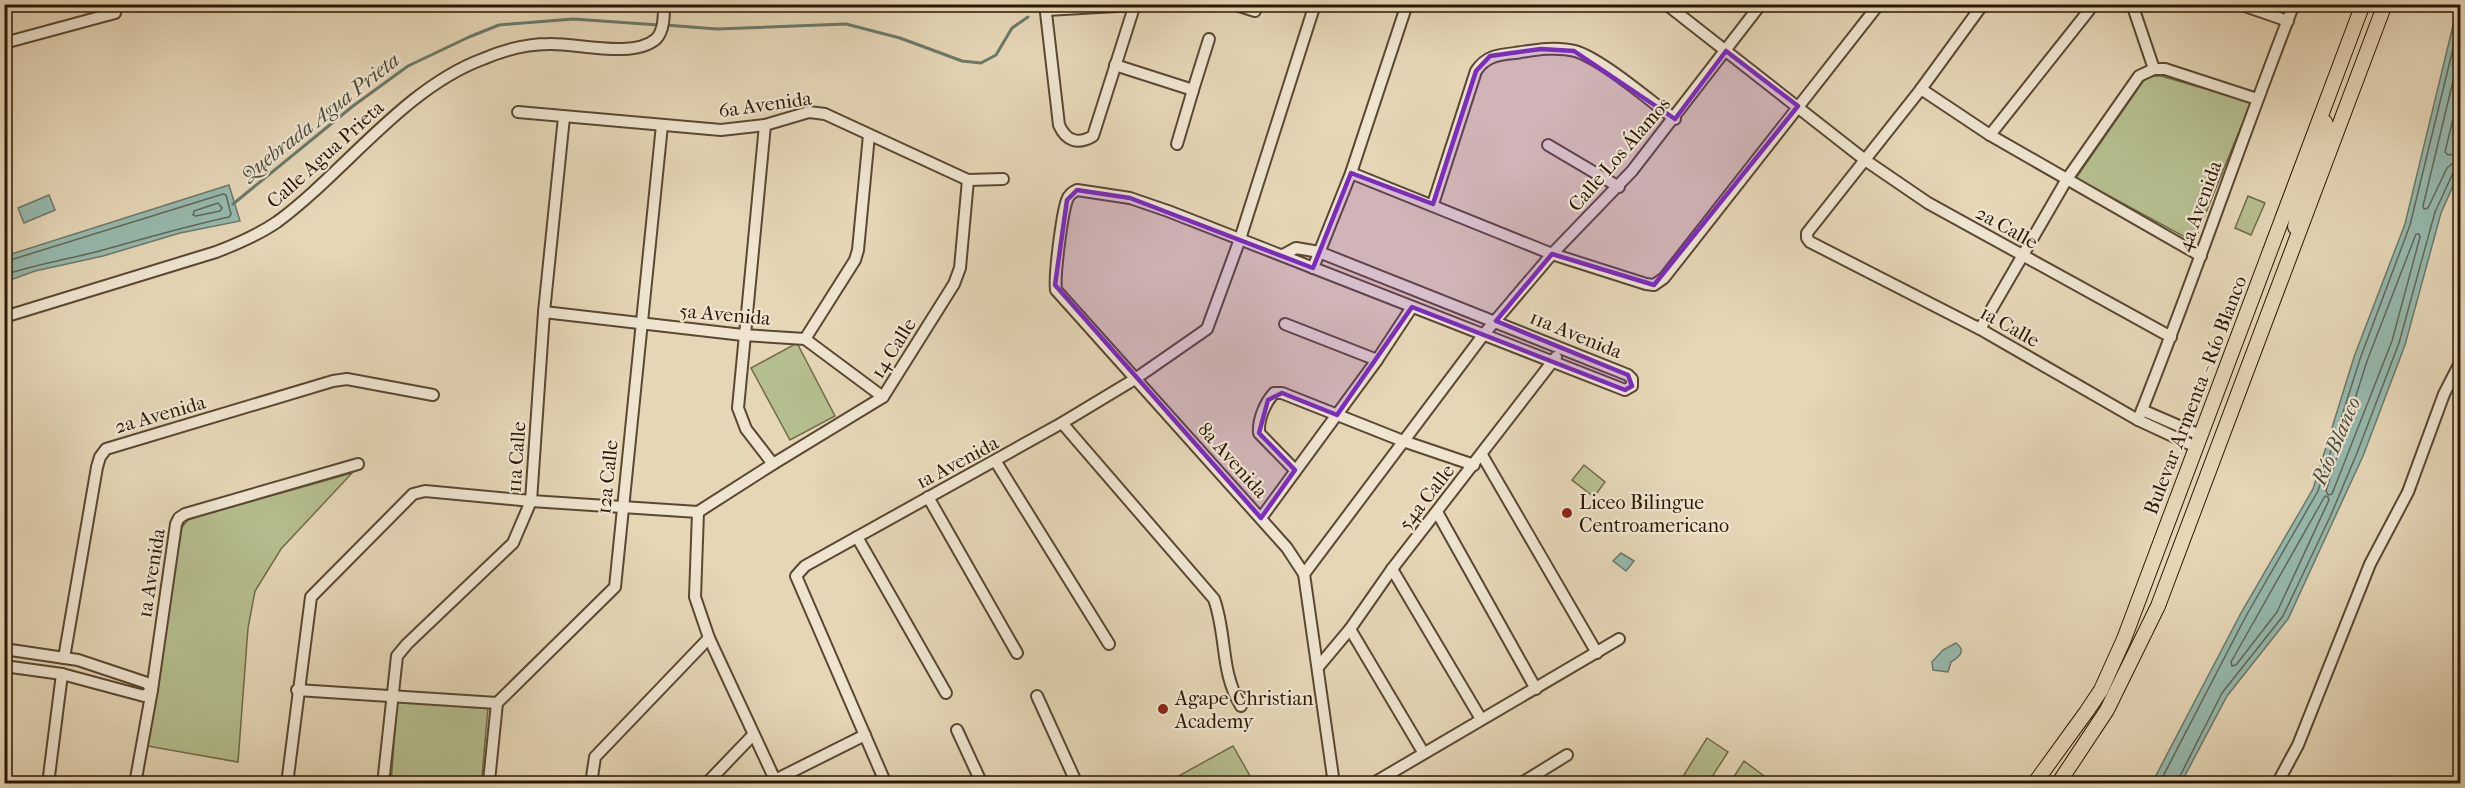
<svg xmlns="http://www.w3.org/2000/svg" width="2465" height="788" font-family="'IM FELL French Canon',serif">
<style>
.green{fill:#b5be8e;stroke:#706b48;stroke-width:1.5}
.water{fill:#96b9ad;stroke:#6b7969;stroke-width:1.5}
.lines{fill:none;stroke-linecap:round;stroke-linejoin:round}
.shore{stroke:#606858;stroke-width:1.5}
.stream{stroke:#6b7969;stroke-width:3}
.minor-casing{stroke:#5a4830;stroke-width:14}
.major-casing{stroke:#2b1803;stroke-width:16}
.minor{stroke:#eee4d0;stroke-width:10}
.major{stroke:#e5d6b6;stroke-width:14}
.marked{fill:#7b2cbf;fill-opacity:0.2;stroke:#7b2cbf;stroke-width:4.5;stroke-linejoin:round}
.poi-dot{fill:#8f2418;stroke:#eee4d0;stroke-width:2}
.labels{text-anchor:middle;stroke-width:4.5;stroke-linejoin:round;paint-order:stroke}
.street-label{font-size:20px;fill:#2b1803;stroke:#eee4d0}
.poi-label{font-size:20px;fill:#2b1803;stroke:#eee4d0;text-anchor:start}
.water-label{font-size:21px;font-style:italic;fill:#50503e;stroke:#eee4d0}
</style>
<rect width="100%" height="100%" fill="#e5d6b6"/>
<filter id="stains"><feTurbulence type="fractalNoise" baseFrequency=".00333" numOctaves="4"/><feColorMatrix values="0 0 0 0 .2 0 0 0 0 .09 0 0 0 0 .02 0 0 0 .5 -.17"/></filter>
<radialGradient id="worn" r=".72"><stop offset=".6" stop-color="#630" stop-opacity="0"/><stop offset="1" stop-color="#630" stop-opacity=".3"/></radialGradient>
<!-- green -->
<g class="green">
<path d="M2151 76H2161L2251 102 2194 242 2076 178 2144 80Z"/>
<path d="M2248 196 2265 203 2251 235 2235 228Z"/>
<path d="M797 343 835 416 790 440 751 368Z"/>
<path d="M5 360 10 361 7 422H4Z"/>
<path d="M1584 465 1605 482 1594 497 1572 480Z"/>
<path d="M352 473 281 549 255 591 248 628 238 762 147 746 182 527 188 520 197 517Z"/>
<path d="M397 702 488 708 482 776 474 783 391 784Z"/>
<path d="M1707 738 1728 752 1708 783H1690L1682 778Z"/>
<path d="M1233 746 1254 783H1178L1175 778Z"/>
<path d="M1744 761 1768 779 1765 783H1730Z"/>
</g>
<!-- water -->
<g class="water">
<path d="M2458 5H2460V170L2441 213 2405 345 2363 456 2288 619 2227 696 2181 783H2152L2241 613 2313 489 2354 357 2405 224Z"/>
<path d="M229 185 240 221 180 233 103 256 35 271 5 282V256Z"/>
<path d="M49 195 55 210 24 223 18 208Z"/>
<path d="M1621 553 1634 561 1626 571 1613 561Z"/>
<path d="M1956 643C1967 651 1959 657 1951 662L1948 672 1933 670 1932 662 1943 650Z"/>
</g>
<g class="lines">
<!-- shore -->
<g class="shore">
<path d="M2460 52 2423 206 2424 209 2428 208 2447 168 2453 163 2460 162"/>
<path d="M2460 90 2445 152 2448 155 2460 153"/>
<path d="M218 203 222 208 220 211 196 216 193 215 194 211Z"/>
<path d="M2416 234H2419L2420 237 2392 341 2332 494 2328 495 2326 491 2367 361Z"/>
<path d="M4 262 223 194 226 195 231 214 229 217C187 226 146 238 103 250 70 259 37 264 4 275"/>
<path d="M2325 496 2328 497 2329 500 2277 612 2236 665 2232 666 2231 662Z"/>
<path d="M2159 784 2246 616 2318 491 2360 359 2410 225 2460 20"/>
<path d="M2176 784 2222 693 2283 616 2330 517 2357 453 2399 343 2435 212 2453 173 2460 170"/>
</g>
<!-- stream -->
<g class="stream">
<path d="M665 25 717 29 846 24 900 38 962 61 981 63 996 55 1012 28 1028 17"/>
<path d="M233 204 353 106 408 66 469 37 499 25 573 19 659 25"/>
</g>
<!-- minor casing -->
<g class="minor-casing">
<g id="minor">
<path d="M1045 4 1059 125C1066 141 1078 145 1093 136L1135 4"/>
<path d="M1233 4 1255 11"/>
<path d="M1666 4 1865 160 1928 203 2171 337"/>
<path d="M1983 4 1921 89 1807 233V238L1810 242 1980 329 2138 420 2196 447"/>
<path d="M2132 4 2154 69H2165L2257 99"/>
<path d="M2239 4 2288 21"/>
<path d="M1046 10 1135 5"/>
<path d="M4 43 115 13"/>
<path d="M1115 65 1193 90 1209 39"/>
<path d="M1921 89 1990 135 2201 256"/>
<path d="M518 112 721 130 765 125 809 112 825 114 968 180 1003 179"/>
<path d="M765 125 738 408 746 429 773 464"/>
<path d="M1990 135 2094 4"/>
<path d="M1177 144 1193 90"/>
<path d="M1548 145 1619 187"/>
<path d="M1351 173 1552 254 1646 284 1654 285 1664 278 1879 4"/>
<path d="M1433 204 1476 71C1486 56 1497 55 1515 53 1534 50 1556 46 1575 51 1602 59 1650 101 1675 119"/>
<path d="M1283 255 1296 248 1319 252 1628 375 1632 379V386L1625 390 1168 211 1130 198 1077 190C1073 192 1069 194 1067 200 1062 214 1054 275 1056 290L1287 548 1304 574 1334 784"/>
<path d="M1313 268 1351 173 1407 4"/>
<path d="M544 312 743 335 805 339 883 397"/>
<path d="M4 317 216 252C237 244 258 235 277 222 344 173 404 88 483 59 504 50 525 44 549 44 577 43 633 59 656 39 664 31 664 16 664 4"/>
<path d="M1285 324 1377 360"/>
<path d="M1980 329 2067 179 2139 76 2154 69"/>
<path d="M805 339 855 260 858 250 869 135"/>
<path d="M2142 410 2200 435"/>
<path d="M2138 420C2193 283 2240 142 2294 4"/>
<path d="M1062 423 1214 599C1227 635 1220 672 1241 706"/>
<path d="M1482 455 1597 653"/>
<path d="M996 462 1109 644"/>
<path d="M1295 470 1259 433C1258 419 1265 403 1274 393H1282L1403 441 1474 465"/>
<path d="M928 497 1017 653"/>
<path d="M698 512 773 464 883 397 954 284 960 268 968 180"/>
<path d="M698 512 695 597 709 638 777 784"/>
<path d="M1437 512 1536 689"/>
<path d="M1261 518 1377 360 1412 307"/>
<path d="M857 537 946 693"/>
<path d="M1392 569 1481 719"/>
<path d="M1304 574 1484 334 1552 254 1632 171 1761 4"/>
<path d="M1350 629 1423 752"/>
<path d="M4 649 78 660 147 683 152 690 144 696 62 674 4 666"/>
<path d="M64 658 97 467 100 457 106 449 333 381 347 379 433 395"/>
<path d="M1319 666 1350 629 1392 569 1556 357"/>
<path d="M297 690 497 703"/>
<path d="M1037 696 1077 784"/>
<path d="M957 730 982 784"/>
<path d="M775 780 865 735"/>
<path d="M48 784 62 674"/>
<path d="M135 784 152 690 176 524 179 518 185 514 358 464"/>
<path d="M287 784 311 597 413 494 425 491 531 501 698 512"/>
<path d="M383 784 397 656 407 644 513 543 531 501 544 312 564 117"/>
<path d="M491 784 489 781 497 703 615 587 662 125"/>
<path d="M591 784 595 757 709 638"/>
<path d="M706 784 753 735"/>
<path d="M886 784 796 576 805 566 1062 423 1135 379 1207 329 1240 239 1315 4"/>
<path d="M1372 784 1619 639"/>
<path d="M1520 784 1567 755"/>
<path d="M2277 784 2298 745 2370 564 2408 492 2444 394 2460 363"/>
</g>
</g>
<!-- major casing -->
<g class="major-casing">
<g id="major">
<path d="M2295 227 2299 203 2328 130 2325 122 2320 120"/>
<path d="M2034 784 2087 711 2101 690 2124 639 2363 4"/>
<path d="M2058 784 2107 710 2158 606 2385 4"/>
</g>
</g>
<!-- minor -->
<use href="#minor" class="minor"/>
<!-- major -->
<use href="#major" class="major"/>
</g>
<!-- marked area -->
<path class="marked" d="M1541 49 1574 51 1675 119 1726 51 1798 106 1654 285 1552 254 1496 321 1628 375 1632 386 1625 390 1412 307 1337 415 1282 393 1268 400 1259 433 1295 470 1261 518 1055 285 1067 200 1077 190 1130 198 1313 268 1351 173 1433 204 1476 71 1490 56Z"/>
<!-- markers -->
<g class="poi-dot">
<circle cx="1567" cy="513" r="6"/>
<circle cx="1163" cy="709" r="6"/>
</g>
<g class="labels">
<!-- street labels -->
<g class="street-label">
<text transform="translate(765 104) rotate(-8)" y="7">6a Avenida</text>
<text transform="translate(325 154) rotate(-42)" y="7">Calle Agua Prieta</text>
<text transform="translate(1619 154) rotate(-49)" y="7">Calle Los Álamos</text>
<text transform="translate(2199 206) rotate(-70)" y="7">4a Avenida</text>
<text transform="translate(2007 227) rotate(29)" y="7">2a Calle</text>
<text transform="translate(725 314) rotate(5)" y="7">5a Avenida</text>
<text transform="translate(2010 326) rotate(29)" y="7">1a Calle</text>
<text transform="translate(1576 334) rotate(22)" y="7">11a Avenida</text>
<text transform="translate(893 348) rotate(-58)" y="7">14 Calle</text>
<text transform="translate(2195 395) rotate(-69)" y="7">Bulevar Armenta - Río Blanco</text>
<text transform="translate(160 414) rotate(-16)" y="7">2a Avenida</text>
<text transform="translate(516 457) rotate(-86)" y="7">11a Calle</text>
<text transform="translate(1233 460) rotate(48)" y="7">8a Avenida</text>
<text transform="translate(957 462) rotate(-28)" y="7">1a Avenida</text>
<text transform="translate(607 477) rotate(-84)" y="7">12a Calle</text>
<text transform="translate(1426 497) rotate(-52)" y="7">54a Calle</text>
<text transform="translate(151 573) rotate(-81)" y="7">1a Avenida</text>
</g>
<!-- poi labels -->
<g class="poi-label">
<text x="1579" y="509">Liceo Bilingue<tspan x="1579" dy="23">Centroamericano</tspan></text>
<text x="1175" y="705">Agape Christian<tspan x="1175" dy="23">Academy</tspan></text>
</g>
<!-- water labels -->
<g class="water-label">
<text transform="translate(320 117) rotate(-38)" y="7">Quebrada Agua Prieta</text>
<text transform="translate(2336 441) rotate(-67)" y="7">Río Blanco</text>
</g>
</g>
<!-- margin -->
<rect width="2465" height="788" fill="none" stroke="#e5d6b6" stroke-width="24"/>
<rect x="6" y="6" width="2453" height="776" fill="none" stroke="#2b1803" stroke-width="3"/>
<rect x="12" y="12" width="2441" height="764" fill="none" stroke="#2b1803" stroke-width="1.5"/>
<rect width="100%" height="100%" filter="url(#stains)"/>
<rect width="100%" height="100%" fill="url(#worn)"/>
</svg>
